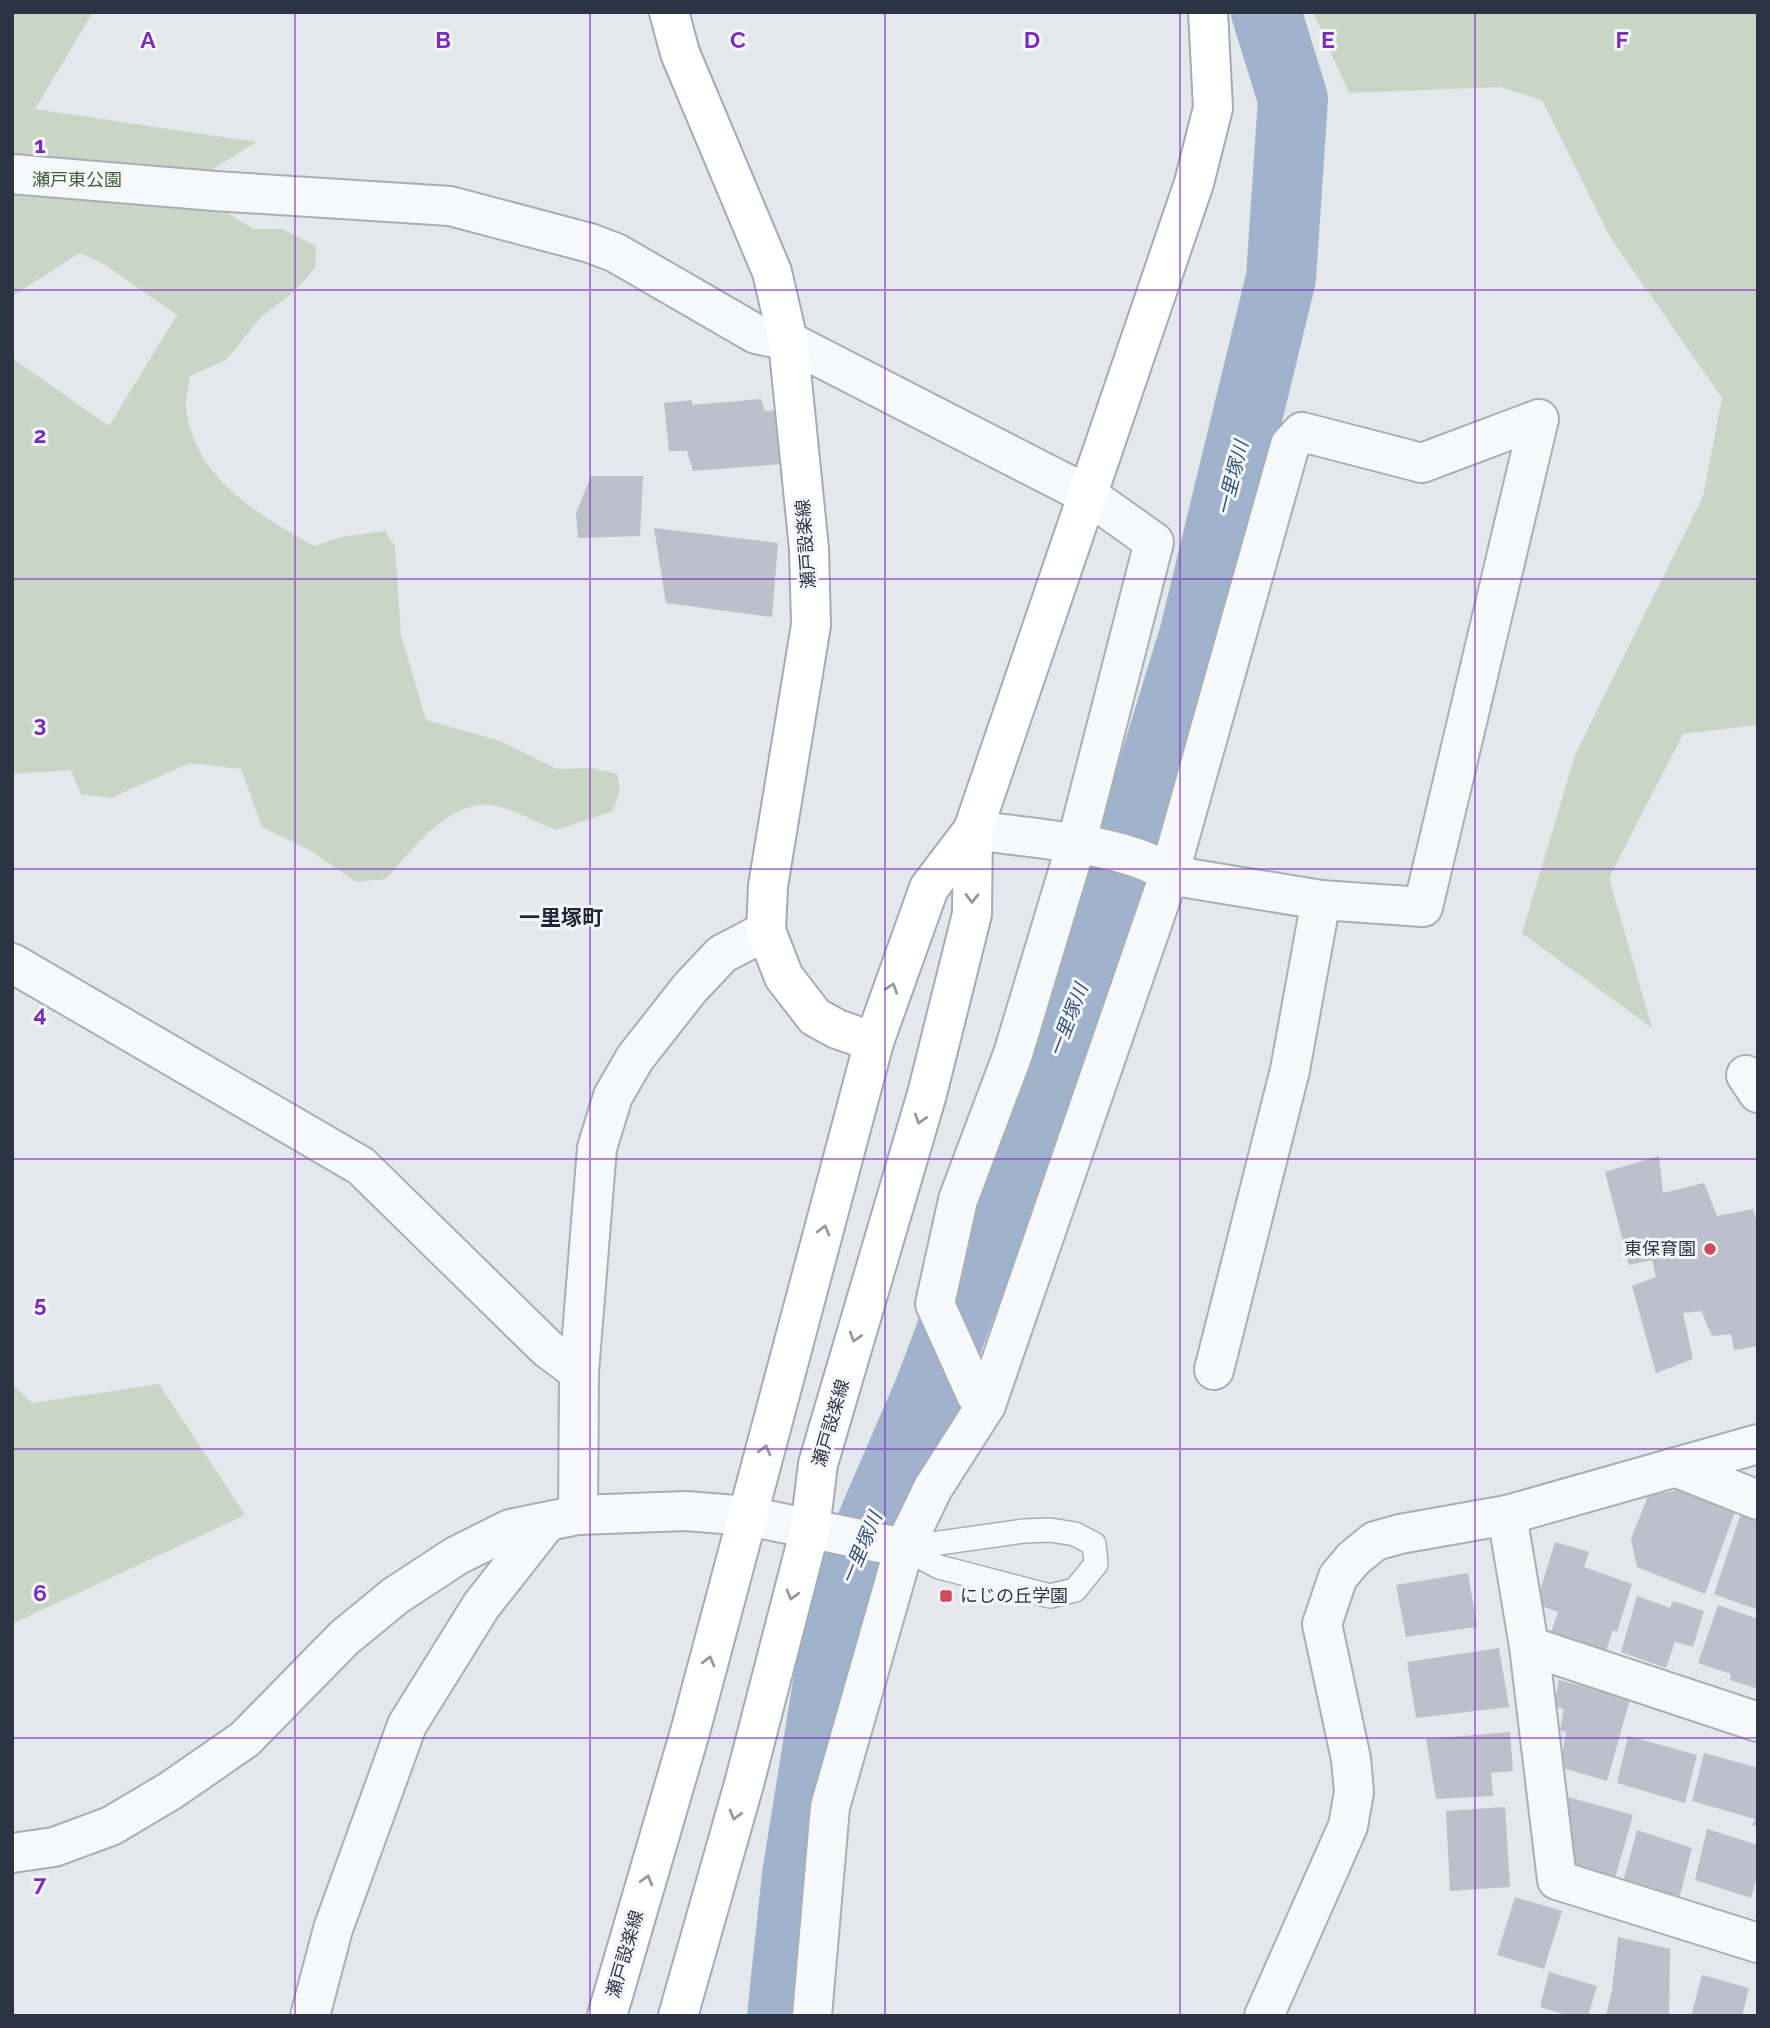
<svg xmlns="http://www.w3.org/2000/svg" width="1770" height="2028" font-family="Raleway,'Noto Sans JP',sans-serif">
<style>
.green{fill:#c9d6c5}
.lines{fill:none;stroke-linecap:round;stroke-linejoin:round}
.river{stroke:#9fb4cc;stroke-width:70}
.building{fill:#bbc0ca}
.lane-casing{stroke:#a9aeb7;stroke-width:26}
.street-casing{stroke:#a9aeb7;stroke-width:42}
.primary-casing{stroke:#a3abb8;stroke-width:42}
.lane{stroke:#f7f8fa;stroke-width:23}
.street{stroke:#f7f8fa;stroke-width:38}
.primary{stroke:#fff;stroke-width:38}
.oneway{stroke:#959aa2}
.grid{fill:none;stroke:#7b2cbf;stroke-width:2;stroke-opacity:0.55}
.poi-dot{fill:#d1495b;stroke:#f4f6f9;stroke-width:2.5}
.labels{text-anchor:middle;stroke-width:6;stroke-linejoin:round;paint-order:stroke}
.park-label{font-size:18px;fill:#3f6138;stroke:#f4f6f9}
.street-label{font-size:18px;fill:#2b3445;stroke:#f4f6f9}
.poi-label{font-size:18px;fill:#2b3445;stroke:#f4f6f9;text-anchor:end}
.water-label{font-size:19px;font-style:italic;fill:#34527a;stroke:#f4f6f9}
.quarter-label{font-size:21px;font-weight:bold;fill:#1d2536;stroke:#f4f6f9}
.grid-label{font-size:23px;text-anchor:middle;font-weight:bold;fill:#7b2cbf;stroke:#f4f6f9;stroke-width:6;stroke-linejoin:round;paint-order:stroke}
</style>
<rect width="100%" height="100%" fill="#e4e7ec"/>
<!-- green -->
<g class="green">
<path d="M12 12H93L35 109 256 142 166 199 206 200 253 229H282L316 246 315 268 296 290 261 317 226 360 190 376C189 386 185 399 186 409 195 479 258 514 314 546L341 537 385 531 395 546 401 635 426 720 500 741 557 769 593 768 617 774 620 790 613 811 556 830C537 822 519 812 500 807 453 793 413 849 386 879L356 882 311 851 262 827 241 769 190 763 111 798 81 794 71 770 12 774V358L109 426 177 315 104 264 80 253 12 296Z"/>
<path d="M1313 12H1758V725L1683 734 1609 878 1652 1028 1522 933 1575 755 1703 496 1722 398 1610 237 1542 100 1500 87 1349 93Z"/>
<path d="M12 1384 32 1403 159 1384 245 1515 12 1624Z"/>
</g>
<g class="lines">
<!-- river -->
<path class="river" d="M782 2016 797 1875 843 1590 929 1391 1110 909 1194 636 1281 278 1293 99 1266 12"/>
</g>
<!-- building -->
<g class="building">
<path d="M761 399 765 411 781 410 782 464 693 471 687 451H669L664 403 692 400V405Z"/>
<path d="M591 476H643L640 536 578 538 576 513Z"/>
<path d="M654 528 778 543 772 617 666 603Z"/>
<path d="M1659 1156 1663 1193 1704 1183 1717 1216 1753 1209 1758 1225V1346L1734 1350 1731 1334 1712 1336 1701 1311 1683 1313 1693 1359 1656 1373 1632 1286 1656 1277 1652 1260 1629 1265 1605 1172Z"/>
<path d="M1693 1487 1737 1506 1705 1594 1637 1567 1631 1539 1648 1496Z"/>
<path d="M1743 1507 1758 1513V1610L1714 1594Z"/>
<path d="M1555 1542 1589 1552 1584 1567 1632 1584 1617 1632 1613 1630 1605 1654 1550 1635 1558 1612 1536 1604Z"/>
<path d="M1468 1573 1477 1627 1406 1637 1396 1585Z"/>
<path d="M1637 1596 1670 1608 1673 1601 1704 1611 1693 1647 1675 1642 1666 1668 1621 1652Z"/>
<path d="M1718 1605 1758 1619V1679L1755 1688 1730 1680 1731 1674 1698 1663Z"/>
<path d="M1499 1648 1509 1707 1416 1718 1407 1662Z"/>
<path d="M1559 1680 1630 1699 1607 1781 1560 1767 1566 1732 1560 1730 1564 1709 1554 1706Z"/>
<path d="M1510 1732 1513 1771 1491 1773 1493 1796 1436 1799 1426 1739Z"/>
<path d="M1628 1736 1697 1755 1685 1803 1617 1783Z"/>
<path d="M1704 1753 1758 1768V1827L1752 1825 1755 1819 1692 1801Z"/>
<path d="M1568 1797 1633 1815 1614 1882 1576 1868Z"/>
<path d="M1505 1807 1510 1887 1450 1891 1446 1811Z"/>
<path d="M1707 1829 1758 1845V1873L1751 1898 1695 1880Z"/>
<path d="M1637 1830 1692 1848 1679 1899 1623 1882Z"/>
<path d="M1515 1897 1562 1911 1544 1969 1497 1955Z"/>
<path d="M1618 1937 1670 1949 1669 2016H1606L1612 1990Z"/>
<path d="M1549 1972 1597 1986 1588 2016H1570L1540 2007Z"/>
<path d="M1702 1975 1749 1988 1742 2016H1691Z"/>
</g>
<g class="lines">
<!-- lane casing -->
<g class="lane-casing">
<path id="lane" d="M1050 1530 1075 1534 1094 1544 1096 1564 1075 1590 1050 1596 939 1567 904 1548 1024 1531Z"/>
</g>
<!-- street casing -->
<g class="street-casing">
<g id="street">
<path d="M12 174 215 191 450 206 590 243 616 253 756 334 788 341 1088 495 1154 542 1076 845 1013 1054 958 1200 935 1304 976 1395 986 1405"/>
<path d="M12 963 361 1166 548 1349 579 1372 578 1515"/>
<path d="M1746 1075 1758 1093"/>
<path d="M1214 1370 1290 1070 1321 900"/>
<path d="M579 1372 597 1148 613 1096 635 1058 690 988 722 954 766 931"/>
<path d="M1675 1467 1758 1500"/>
<path d="M1507 1515 1529 1646 1557 1880 1758 1943"/>
<path d="M1529 1646 1758 1722"/>
<path d="M12 1853 54 1847 111 1826 170 1791 245 1739 344 1638 395 1596 456 1556 510 1529 578 1515 686 1511 748 1516 904 1548"/>
<path d="M310 2016 333 1929 407 1725 481 1606 547 1522"/>
<path d="M812 2016 830 1807 904 1548 933 1488 986 1405 1169 875 1290 445 1302 432 1422 463 1539 419 1423 907 1321 900 1169 875C1134 844 1021 837 973 830"/>
<path d="M1264 2016 1348 1826 1354 1792 1351 1759 1322 1624 1338 1577 1353 1559 1375 1541 1400 1534 1507 1515 1758 1444"/>
</g>
</g>
<!-- primary casing -->
<g class="primary-casing">
<g id="primary">
<path d="M669 12 680 53 772 272 788 341 809 549 811 625 768 886 766 931 784 977 815 1017 837 1029 874 1042"/>
<path d="M607 2016 690 1732 874 1042 929 888 973 830"/>
<path d="M678 2016 744 1784 810 1529 818 1464 927 1094 972 914 973 830 1194 183 1213 108 1208 12"/>
</g>
</g>
<!-- lane -->
<use href="#lane" class="lane"/>
<!-- street -->
<use href="#street" class="street"/>
<!-- primary -->
<use href="#primary" class="primary"/>
</g>
<!-- one-way arrows -->
<defs><path id="oneway-chevron" d="M-2-3.5L2.5 0L-2 3.5" fill="none" stroke-width="1.6" stroke-linecap="round" stroke-linejoin="round" transform="scale(1.75)"/></defs>
<g class="oneway">
<use href="#oneway-chevron" transform="translate(972 898) rotate(91)"/>
<use href="#oneway-chevron" transform="translate(892 988) rotate(-71)"/>
<use href="#oneway-chevron" transform="translate(920 1119) rotate(107)"/>
<use href="#oneway-chevron" transform="translate(824 1230) rotate(-75)"/>
<use href="#oneway-chevron" transform="translate(855 1337) rotate(107)"/>
<use href="#oneway-chevron" transform="translate(765 1450) rotate(-75)"/>
<use href="#oneway-chevron" transform="translate(792 1595) rotate(105)"/>
<use href="#oneway-chevron" transform="translate(709 1661) rotate(-75)"/>
<use href="#oneway-chevron" transform="translate(735 1815) rotate(105)"/>
<use href="#oneway-chevron" transform="translate(647 1880) rotate(-74)"/>
</g>
<!-- grid -->
<path class="grid" d="M295 12V2016M590 12V2016M885 12V2016M1180 12V2016M1475 12V2016M12 290H1758M12 579H1758M12 869H1758M12 1159H1758M12 1449H1758M12 1738H1758"/>
<!-- markers -->
<g class="poi-dot">
<circle cx="1710" cy="1249" r="7"/>
<rect x="939" y="1589" width="14" height="14" rx="3.5"/>
</g>
<g class="labels">
<!-- park labels -->
<g class="park-label">
<text x="77" y="186">瀬戸東公園</text>
</g>
<!-- street labels -->
<g class="street-label">
<text transform="translate(806 544) rotate(-94)" y="6">瀬戸設楽線</text>
<text transform="translate(831 1423) rotate(-74)" y="6">瀬戸設楽線</text>
<text transform="translate(625 1954) rotate(-74)" y="6">瀬戸設楽線</text>
</g>
<!-- poi labels -->
<g class="poi-label">
<text x="1696" y="1255">東保育園</text>
<text x="960" y="1602" text-anchor="start">にじの丘学園</text>
</g>
<!-- water labels -->
<g class="water-label">
<text transform="translate(1232 478) rotate(-76)" y="7">一里塚川</text>
<text transform="translate(1068 1020) rotate(-69)" y="7">一里塚川</text>
<text transform="translate(861 1548) rotate(-67)" y="7">一里塚川</text>
</g>
<!-- quarter labels -->
<g class="quarter-label">
<text x="561" y="925">一里塚町</text>
</g>
</g>
<g class="grid-label">
<text x="148" y="48">A</text>
<text x="443" y="48">B</text>
<text x="738" y="48">C</text>
<text x="1032" y="48">D</text>
<text x="1328" y="48">E</text>
<text x="1622" y="48">F</text>
<text x="40" y="153">1</text>
<text x="40" y="443">2</text>
<text x="40" y="732">3</text>
<text x="40" y="1022">4</text>
<text x="40" y="1312">5</text>
<text x="40" y="1601">6</text>
<text x="40" y="1891">7</text>
</g>
<!-- border -->
<rect width="1770" height="2028" fill="none" stroke="#2b3445" stroke-width="28"/>
</svg>
